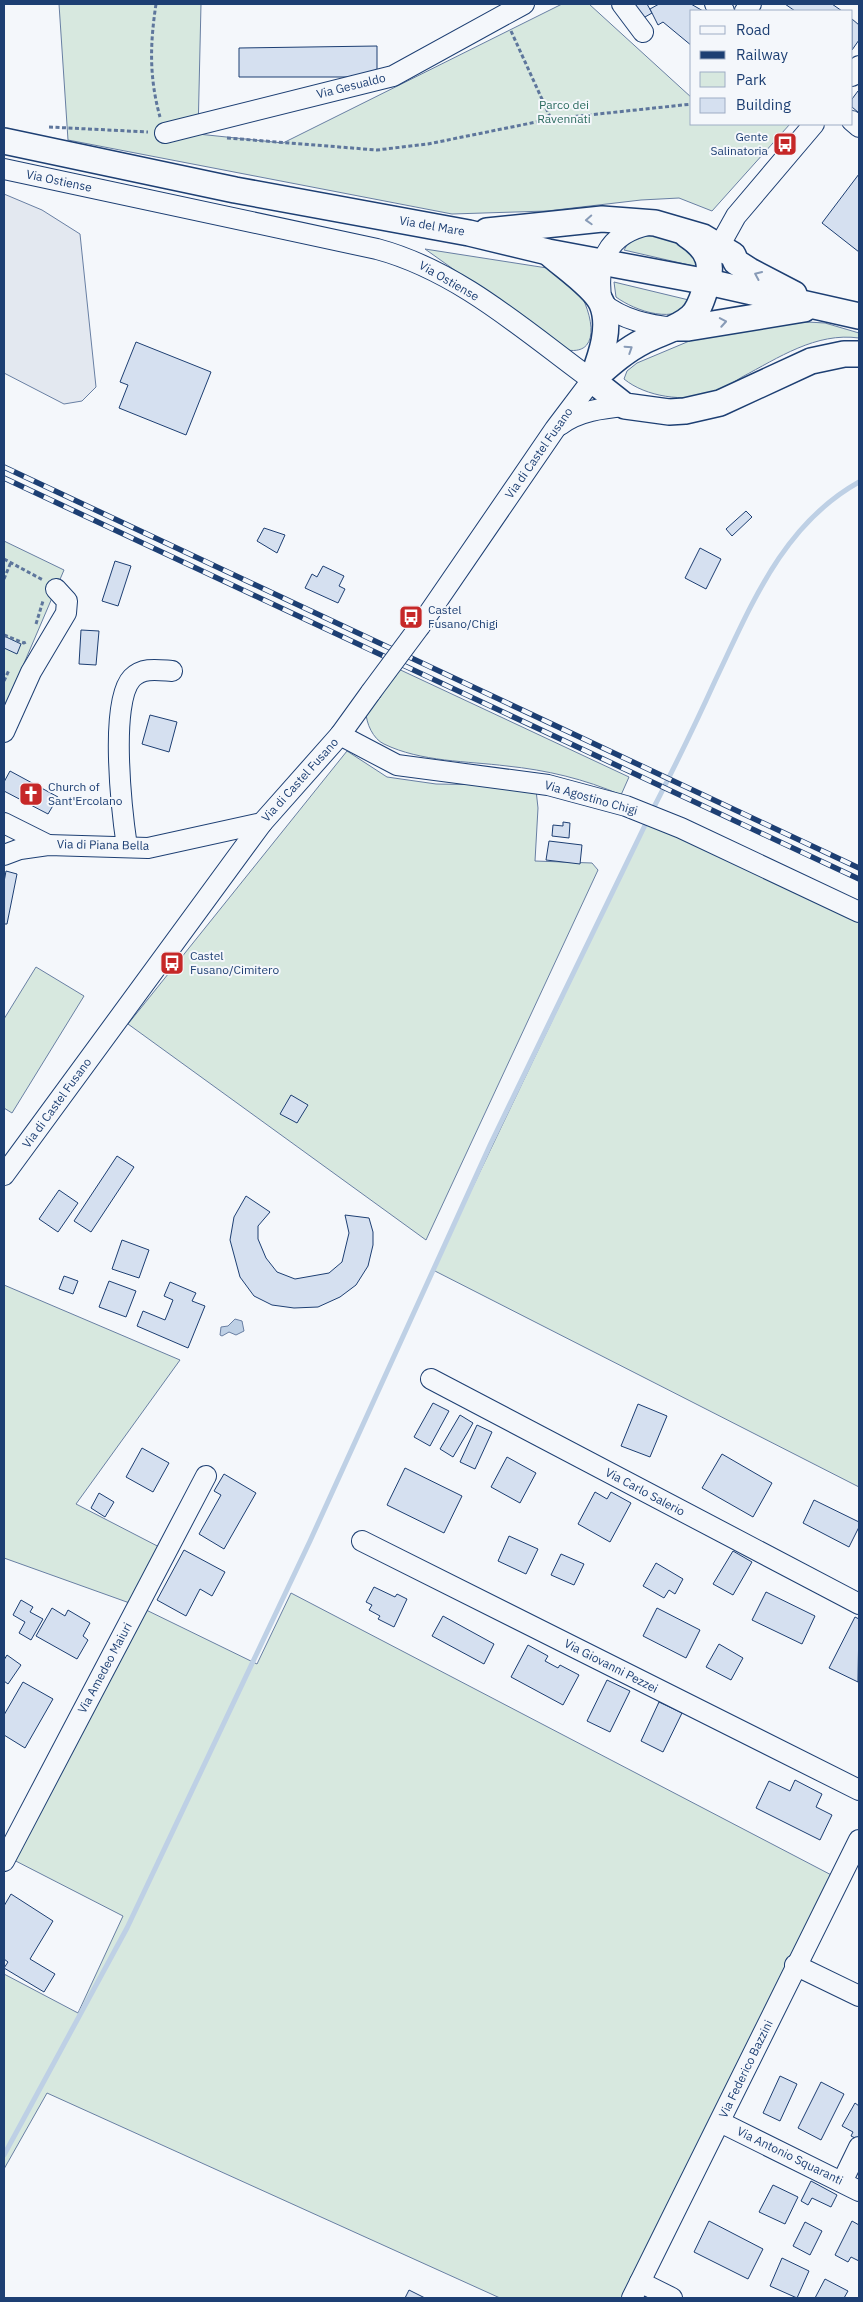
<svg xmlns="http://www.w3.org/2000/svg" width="863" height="2302" font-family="'IBM Plex Sans',sans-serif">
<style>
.green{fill:#d7e8df;stroke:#687fa3}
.parking{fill:#e3e8f0;stroke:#687fa3}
.water{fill:#bed0e5;stroke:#687fa3}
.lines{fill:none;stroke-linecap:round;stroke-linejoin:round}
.stream{stroke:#bed0e5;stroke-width:5}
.building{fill:#d5e0f0;stroke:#1d3f73}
.minor-casing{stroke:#1d3f73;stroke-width:22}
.major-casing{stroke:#1d3f73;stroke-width:28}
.path{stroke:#5e769c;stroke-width:3;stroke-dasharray:4 2.5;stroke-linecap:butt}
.minor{stroke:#f4f7fb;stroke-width:20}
.major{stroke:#f4f7fb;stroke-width:25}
.rail-casing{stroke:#1d3f73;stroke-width:5.5}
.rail{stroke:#f4f7fb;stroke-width:4;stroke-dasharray:11;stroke-linecap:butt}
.minor-bridge-casing{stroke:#1d3f73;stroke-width:22;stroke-linecap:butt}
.minor-bridge{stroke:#f4f7fb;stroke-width:20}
.oneway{stroke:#889bb7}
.labels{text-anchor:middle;stroke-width:4;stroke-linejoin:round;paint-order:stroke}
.street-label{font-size:12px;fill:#1d3f73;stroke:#f4f7fb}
.park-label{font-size:12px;fill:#2c6c60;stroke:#f4f7fb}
.poi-label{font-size:12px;fill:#1d3f73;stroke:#f4f7fb;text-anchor:start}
</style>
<rect width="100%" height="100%" fill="#f4f7fb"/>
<!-- green -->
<g class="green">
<path d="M59 4H201L198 134 283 143 562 4H589L692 98V124H790L712 211 679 198 641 200 547 211 452 214 68 140Z"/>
<path d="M653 234 677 241 692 249 702 268 624 250 632 237Z"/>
<path d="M425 249 547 268C552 270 561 271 565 274 585 288 611 357 567 350Z"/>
<path d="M614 282 693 301C677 326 635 311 616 297Z"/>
<path d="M772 320 825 323 859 333V338C816 332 778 358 742 377 732 383 722 391 711 394 684 402 646 397 624 379L627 371 637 363 718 329Z"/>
<path d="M4 541 64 570 4 710Z"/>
<path d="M392 666 629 777 621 795C585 779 546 770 507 766 467 761 421 762 384 744 373 739 366 723 366 712 367 702 387 675 392 666Z"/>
<path d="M347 751 387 777 436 784 496 785 536 790 538 808 535 861 592 863 598 870 426 1240 128 1024Z"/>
<path d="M654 807 859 912V1487L433 1270Z"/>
<path d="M36 967 84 996 12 1113 4 1108V1019Z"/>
<path d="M4 1285 180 1360 76 1504 167 1551 138 1606 257 1664 291 1593 839 1879 628 2298H500L47 2093 4 2169V1974L78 2013 123 1916 6 1856 138 1606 4 1558Z"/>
</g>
<!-- parking -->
<path class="parking" d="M4 194 42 210 80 234 96 387 82 401 64 404 4 373Z"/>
<!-- water -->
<path class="water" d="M235 1319 242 1321 244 1331 236 1335 229 1332 222 1336 220 1335 221 1327 228 1326Z"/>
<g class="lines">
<!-- stream -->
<g class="stream">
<path d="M652 811C674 768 695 725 715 681 751 606 782 525 859 482"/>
<path d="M4 2155 127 1928 310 1541 491 1143 648 819"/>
</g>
</g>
<!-- building -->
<g class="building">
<path d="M627 4H647L652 13 638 21Z"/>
<path d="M659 4H691L703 11H692V46L663 22 658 25 650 9Z"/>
<path d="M785 4H832L842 11H795Z"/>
<path d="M852 19 859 25V40L852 50Z"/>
<path d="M377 46V77H239V48Z"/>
<path d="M858 91 859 92V113L852 107V99Z"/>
<path d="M859 174V252L822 223Z"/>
<path d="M136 342 211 372 186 435 119 408 128 385 120 382Z"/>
<path d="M746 511 752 517 732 536 726 529Z"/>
<path d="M264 528 285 535 277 553 257 541Z"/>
<path d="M700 548 721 559 706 589 685 578Z"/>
<path d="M115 561 131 566 118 606 102 601Z"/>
<path d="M323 566 344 576 339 586 345 589 338 603 305 588 312 574 317 577Z"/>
<path d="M81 630 99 631 96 665 79 664Z"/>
<path d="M4 636 21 644 17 654 4 648Z"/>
<path d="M150 715 177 722 169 752 142 744Z"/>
<path d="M10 771 58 797 48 814 4 791V782Z"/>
<path d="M563 822 570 823 569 838 552 836 553 825 563 826Z"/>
<path d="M549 841 582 845 580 864 546 860Z"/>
<path d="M6 871 17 874 7 924H4V882Z"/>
<path d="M291 1095 308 1105 297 1123 280 1114Z"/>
<path d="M117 1156 134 1167 91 1232 74 1221Z"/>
<path d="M59 1190 78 1203 58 1232 39 1219Z"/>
<path d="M246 1196 270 1212 258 1226V1239L266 1258 277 1272 295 1279 329 1273 342 1262 349 1233 345 1215 369 1218 373 1232V1245L368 1266 356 1285 340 1297 318 1307 294 1308 272 1305 254 1296 240 1277 230 1240 234 1217Z"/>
<path d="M122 1240 149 1250 139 1278 112 1269Z"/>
<path d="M64 1276 78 1281 73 1294 59 1289Z"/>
<path d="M109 1281 136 1291 126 1317 99 1307Z"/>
<path d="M170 1282 196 1293 192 1301 205 1306 188 1348 137 1326 143 1311 165 1320 173 1300 164 1296Z"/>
<path d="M433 1403 449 1411 430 1446 414 1437Z"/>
<path d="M638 1404 667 1416 650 1457 621 1446Z"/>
<path d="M460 1415 473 1423 453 1457 440 1449Z"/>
<path d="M477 1425 492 1432 475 1469 460 1462Z"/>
<path d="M142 1448 169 1463 153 1492 126 1477Z"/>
<path d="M722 1454 772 1483 753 1517 702 1488Z"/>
<path d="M507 1457 536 1473 520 1503 491 1487Z"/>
<path d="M405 1468 462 1496 444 1533 387 1505Z"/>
<path d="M224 1474 256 1493 224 1549 199 1534 221 1495 214 1491Z"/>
<path d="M595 1492 607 1499 611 1492 631 1503 610 1542 578 1524Z"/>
<path d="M99 1493 114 1502 105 1517 91 1508Z"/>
<path d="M814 1500 859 1522V1527L849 1547 803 1523Z"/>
<path d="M509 1536 538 1549 526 1574 498 1561Z"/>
<path d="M184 1550 225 1572 212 1596 200 1589 186 1616 157 1600Z"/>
<path d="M733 1551 752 1562 733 1595 713 1584Z"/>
<path d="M561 1554 584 1564 574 1585 551 1575Z"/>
<path d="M656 1563 683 1579 675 1594 669 1590 664 1598 643 1586Z"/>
<path d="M374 1587 395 1597 397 1594 407 1599 394 1627 378 1619 380 1616 369 1610 372 1605 366 1602Z"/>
<path d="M766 1592 815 1616 802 1644 752 1620Z"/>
<path d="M21 1600 33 1607 30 1612 43 1619 31 1640 19 1633 25 1622 13 1615Z"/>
<path d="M52 1608 65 1616 68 1610 90 1623 83 1636 88 1640 77 1659 36 1636Z"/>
<path d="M657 1608 700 1630 686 1658 643 1636Z"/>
<path d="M443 1616 494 1644 484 1664 432 1636Z"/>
<path d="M855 1617 859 1619 858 1682 829 1668Z"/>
<path d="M719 1644 743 1658 731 1680 706 1667Z"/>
<path d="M528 1645 548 1656 545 1661 558 1668 560 1665 579 1675 563 1705 511 1677Z"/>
<path d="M7 1655 21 1665 8 1684 4 1681V1660Z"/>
<path d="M607 1680 630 1691 610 1732 587 1721Z"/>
<path d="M23 1682 53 1699 25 1748 4 1735V1715Z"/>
<path d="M659 1702 682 1713 663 1752 641 1741Z"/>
<path d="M795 1780 822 1794 816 1807 832 1815 820 1840 756 1808 769 1781 790 1791Z"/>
<path d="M11 1894 53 1921 30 1959 55 1974 44 1992 4 1968 8 1962 4 1959V1906Z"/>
<path d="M780 2076 797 2084 780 2121 763 2113Z"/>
<path d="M821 2082 844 2094 821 2140 798 2128Z"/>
<path d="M855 2103 859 2106V2140L851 2136 853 2132 842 2126Z"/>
<path d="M811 2181 837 2195 831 2207 812 2198 808 2205 801 2201Z"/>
<path d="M773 2185 798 2197 785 2224 759 2212Z"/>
<path d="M709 2221 763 2249 748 2279 694 2252Z"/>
<path d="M852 2221 859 2225V2261L851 2257 848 2262 835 2255Z"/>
<path d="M805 2222 822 2231 810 2255 793 2246Z"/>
<path d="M782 2258 809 2271 797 2298 770 2286Z"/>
<path d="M825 2279 848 2291 844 2298H815Z"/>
<path d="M409 2290 425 2298H405Z"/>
</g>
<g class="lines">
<!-- minor casing -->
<g class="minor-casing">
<g id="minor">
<path d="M622 4 643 32"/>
<path d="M715 4 724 11"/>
<path d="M745 11 751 4"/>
<path d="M852 76 859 66"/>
<path d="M852 121 859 127"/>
<path d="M165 133 393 76 524 4"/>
<path d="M4 169 377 249C459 271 525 331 592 380L555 429 420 626"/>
<path d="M648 225C607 234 595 263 602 303 623 320 648 325 675 328"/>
<path d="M712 259 736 216 814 124"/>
<path d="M560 425C578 411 603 408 625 406"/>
<path d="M4 732 31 672 66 613 67 601 56 589"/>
<path d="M340 735 397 765 548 785 626 806 681 828 859 912"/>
<path d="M4 823 48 845"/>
<path d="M127 847C122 813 109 702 132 678 143 667 158 670 172 671"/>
<path d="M4 855 20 849 48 845 148 848 262 823"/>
<path d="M4 1175 262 823 340 735 371 692"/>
<path d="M431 1379 859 1604"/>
<path d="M362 1541 859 1790"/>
<path d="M4 1861 206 1476"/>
<path d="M795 1965 859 1996"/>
<path d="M720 2122 859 2191"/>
<path d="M842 2182 859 2147"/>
<path d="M640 2282 672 2298"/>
<path d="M632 2298 859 1840"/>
</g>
</g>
<!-- major casing -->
<g class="major-casing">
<g id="major">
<path d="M4 141 235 190 469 233 548 252 708 282 859 316"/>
<path d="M487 231 602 219 655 223 703 237 733 255 736 262 750 271 794 294"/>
<path d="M549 253C563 266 595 287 602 304 612 328 600 358 592 380"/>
<path d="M675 328H688L804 309"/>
<path d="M592 380 625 406 669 412 685 411 720 403 811 361 844 354H859"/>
<path d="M592 380C608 366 624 351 644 341 659 333 678 329 691 317 699 310 702 299 705 290 714 265 710 250 687 235"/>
</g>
</g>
<!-- path -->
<g class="path">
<path d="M156 4C150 44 149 77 160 117"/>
<path d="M511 31 551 119"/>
<path d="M49 127 148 132"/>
<path d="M227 138 377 150 428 144 551 119 692 104"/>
<path d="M4 559 43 580"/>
<path d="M4 579 11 562"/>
<path d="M36 624 43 601"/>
<path d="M4 635 24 643 26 642"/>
<path d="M4 681 9 670"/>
</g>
<!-- minor -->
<use href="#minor" class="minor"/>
<!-- major -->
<use href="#major" class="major"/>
<!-- rail casing -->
<g class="rail-casing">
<g id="rail">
<path d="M4 467 859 868"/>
<path d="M4 478 859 879"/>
</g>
</g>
<!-- rail -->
<use href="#rail" class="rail"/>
<!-- minor-bridge casing -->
<g class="minor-bridge-casing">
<path id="minor-bridge" d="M371 692 420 626"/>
</g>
<!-- minor-bridge -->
<use href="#minor-bridge" class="minor-bridge"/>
</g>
<!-- one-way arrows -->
<defs><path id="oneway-chevron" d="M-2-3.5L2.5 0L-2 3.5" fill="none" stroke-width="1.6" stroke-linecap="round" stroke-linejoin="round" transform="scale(1.25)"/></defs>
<g class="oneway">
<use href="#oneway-chevron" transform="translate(589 220) rotate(177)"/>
<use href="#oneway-chevron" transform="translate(758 275) rotate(-156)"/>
<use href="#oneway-chevron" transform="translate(723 322) rotate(-10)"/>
<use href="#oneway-chevron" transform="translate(629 349) rotate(-33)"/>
</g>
<!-- icons -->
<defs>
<g id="bus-square" transform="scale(1.25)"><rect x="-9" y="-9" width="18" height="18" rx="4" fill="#c62828" stroke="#f4f7fb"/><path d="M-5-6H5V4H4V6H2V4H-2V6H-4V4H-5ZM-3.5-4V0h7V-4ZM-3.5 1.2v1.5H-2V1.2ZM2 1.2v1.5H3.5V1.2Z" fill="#fff"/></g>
<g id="church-square" transform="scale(1.25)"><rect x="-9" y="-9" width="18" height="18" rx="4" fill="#c62828" stroke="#f4f7fb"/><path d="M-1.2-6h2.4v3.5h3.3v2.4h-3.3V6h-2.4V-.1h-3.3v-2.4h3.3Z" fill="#fff"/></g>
</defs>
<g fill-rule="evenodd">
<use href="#bus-square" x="785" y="144"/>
<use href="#bus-square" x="411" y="617"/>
<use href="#church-square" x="31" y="794"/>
<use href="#bus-square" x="172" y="963"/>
</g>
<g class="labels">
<!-- street labels -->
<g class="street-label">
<text transform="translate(351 86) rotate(-14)" y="4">Via Gesualdo</text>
<text transform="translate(59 181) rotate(12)" y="4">Via Ostiense</text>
<text transform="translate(432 226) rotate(10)" y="4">Via del Mare</text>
<text transform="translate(449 281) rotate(30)" y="4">Via Ostiense</text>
<text transform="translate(539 453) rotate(-55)" y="4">Via di Castel Fusano</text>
<text transform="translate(300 780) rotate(-48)" y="4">Via di Castel Fusano</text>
<text transform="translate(591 798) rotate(16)" y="4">Via Agostino Chigi</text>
<text transform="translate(103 845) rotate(1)" y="4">Via di Piana Bella</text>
<text transform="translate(57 1103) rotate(-54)" y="4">Via di Castel Fusano</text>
<text transform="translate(645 1492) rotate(28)" y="4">Via Carlo Salerio</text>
<text transform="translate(611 1666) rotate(27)" y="4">Via Giovanni Pezzei</text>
<text transform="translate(105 1668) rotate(-62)" y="4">Via Amedeo Maiuri</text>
<text transform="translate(746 2069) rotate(-64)" y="4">Via Federico Bazzini</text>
<text transform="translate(790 2156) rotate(26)" y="4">Via Antonio Squaranti</text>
</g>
<!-- park labels -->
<g class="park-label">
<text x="564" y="109">Parco dei<tspan x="564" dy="14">Ravennati</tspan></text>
</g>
<!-- poi labels -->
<g class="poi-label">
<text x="768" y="141" text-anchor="end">Gente<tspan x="768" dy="14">Salinatoria</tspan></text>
<text x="428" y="614">Castel<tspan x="428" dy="14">Fusano/Chigi</tspan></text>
<text x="48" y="791">Church of<tspan x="48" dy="14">Sant'Ercolano</tspan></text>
<text x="190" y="960">Castel<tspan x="190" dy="14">Fusano/Cimitero</tspan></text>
</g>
</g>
<!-- border -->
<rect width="863" height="2302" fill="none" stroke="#1d3f73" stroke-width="10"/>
<!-- legend -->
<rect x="690" y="10" width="162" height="115" fill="#f4f7fb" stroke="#9eadc5"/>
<rect x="700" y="26" width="25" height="8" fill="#f4f7fb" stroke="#9eadc5"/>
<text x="736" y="35" font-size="15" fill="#1d3f73">Road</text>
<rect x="700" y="51" width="25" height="8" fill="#1d3f73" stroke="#9eadc5"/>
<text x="736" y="60" font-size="15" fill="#1d3f73">Railway</text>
<rect x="700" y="72" width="25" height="15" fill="#d7e8df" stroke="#9eadc5"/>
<text x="736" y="85" font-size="15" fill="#1d3f73">Park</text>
<rect x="700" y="98" width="25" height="15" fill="#d5e0f0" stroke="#9eadc5"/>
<text x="736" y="110" font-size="15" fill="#1d3f73">Building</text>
</svg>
